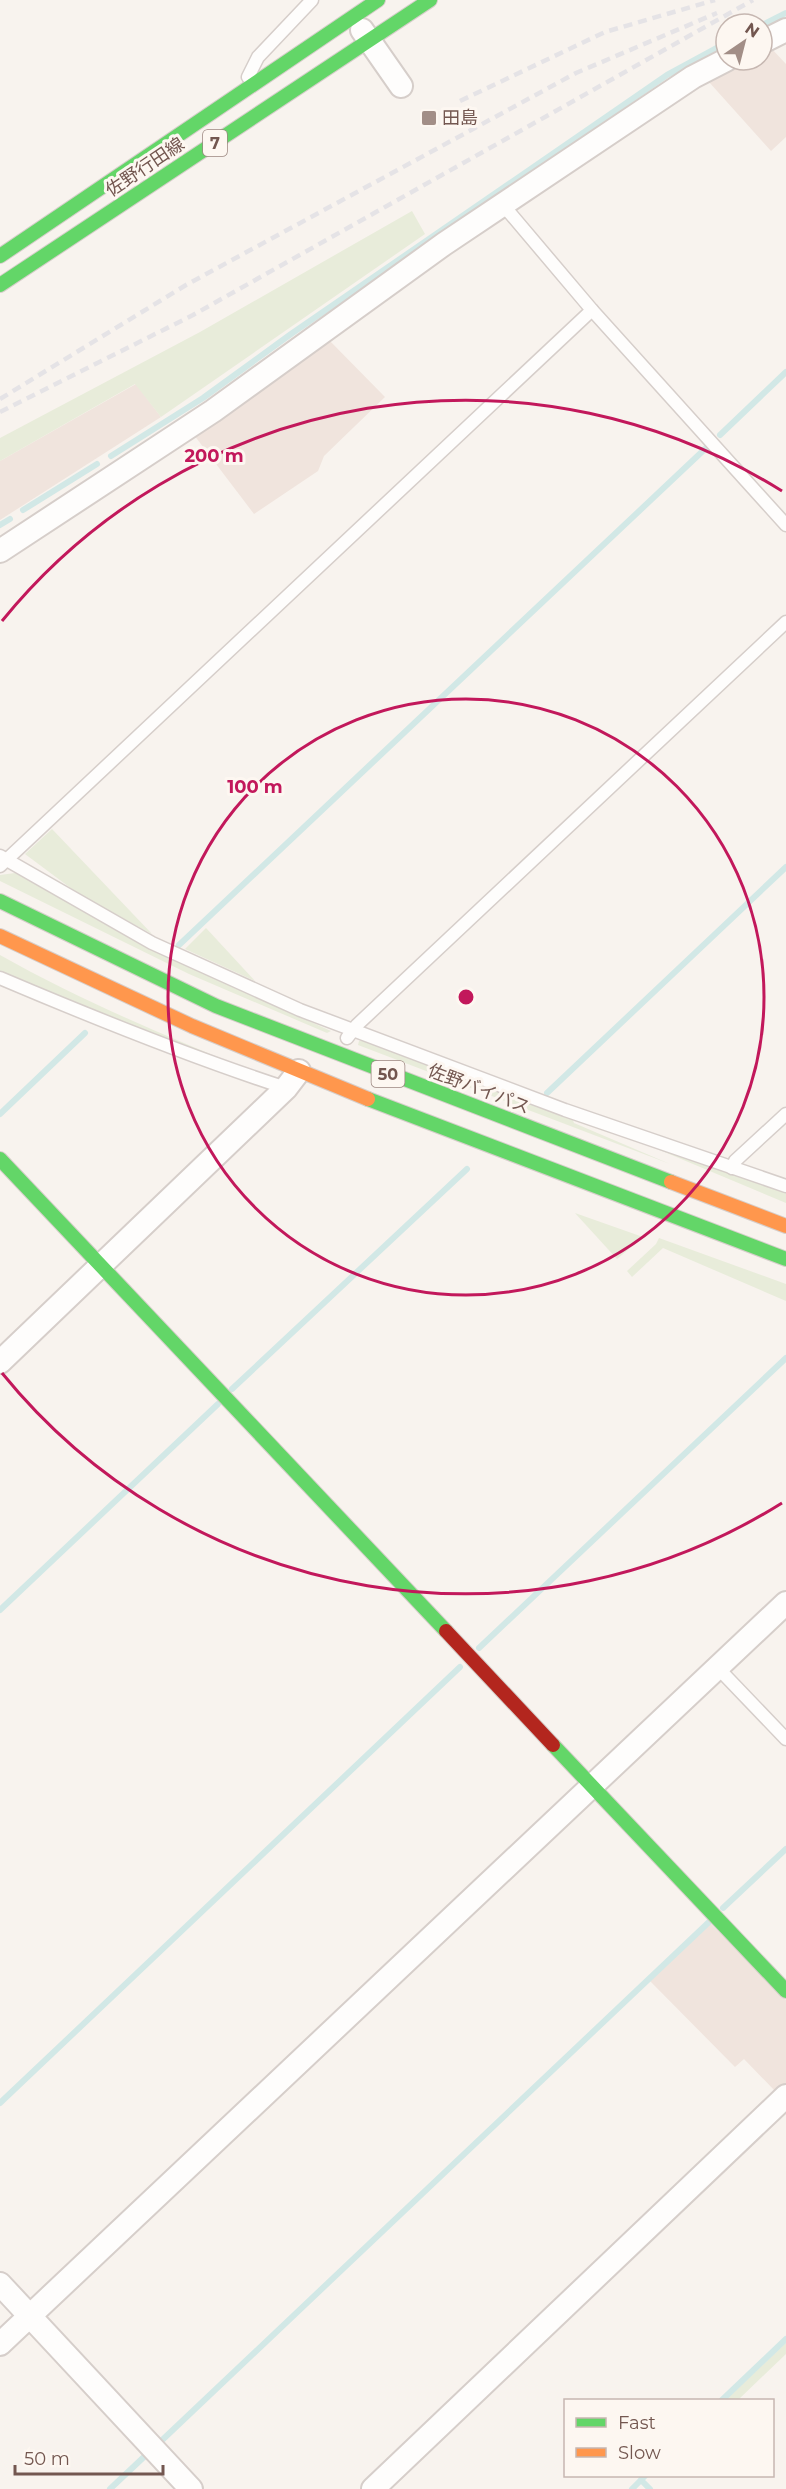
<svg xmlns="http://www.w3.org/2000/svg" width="786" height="2489" font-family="Montserrat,'Noto Sans JP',sans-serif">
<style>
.residential{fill:#f0e4dd}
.green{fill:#e8ecda}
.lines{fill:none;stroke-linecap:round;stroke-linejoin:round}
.stream{stroke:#d2e8e6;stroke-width:6}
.lane-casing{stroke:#d6ceca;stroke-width:15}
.street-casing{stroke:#d6ceca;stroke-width:26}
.fast-casing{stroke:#d6ceca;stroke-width:16}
.slow-casing{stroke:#d6ceca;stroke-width:16}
.jam-casing{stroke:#d6ceca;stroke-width:16}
.lane{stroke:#fefdfc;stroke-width:12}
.street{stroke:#fefdfc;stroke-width:22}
.fast{stroke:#63d668;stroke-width:14}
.slow{stroke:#ff974d;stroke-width:14}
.jam{stroke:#b3261e;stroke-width:14}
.rail{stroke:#e5e3e6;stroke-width:4.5;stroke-dasharray:9 6;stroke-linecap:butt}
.ring{fill:none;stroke:#c2185b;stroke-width:3}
.poi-dot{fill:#a28e87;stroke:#fdf7f1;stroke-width:2}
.labels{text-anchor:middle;stroke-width:6;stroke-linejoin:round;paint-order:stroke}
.shield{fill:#fdf7f1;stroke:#9c8780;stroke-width:1.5}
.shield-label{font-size:16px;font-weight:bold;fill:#735750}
.poi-label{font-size:18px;fill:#735750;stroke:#fdf7f1;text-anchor:start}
.street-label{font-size:18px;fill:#735750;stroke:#fdf7f1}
.centre{fill:#c2185b;stroke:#fdf7f1;stroke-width:3}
.ring-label{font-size:18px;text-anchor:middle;font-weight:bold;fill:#c2185b;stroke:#fdf7f1;stroke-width:6;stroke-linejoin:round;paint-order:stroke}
</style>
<rect width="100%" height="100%" fill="#f8f3ee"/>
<!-- residential -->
<g class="residential">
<path d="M771 48 786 64V137L771 151 709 82 746 60H762V52Z"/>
<path d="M328 339 385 397 324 456 318 471 254 514 194 435Z"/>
<path d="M136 384 161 417 0 520V461Z"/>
<path d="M709 1922 786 2000V2083L776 2092 744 2059 735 2067 648 1979Z"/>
</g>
<!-- green -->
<g class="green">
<path d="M412 211 425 234 161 417 135 384 0 461V438L200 332Z"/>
<path d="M52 829 152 934 80 895 25 854Z"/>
<path d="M15 873 178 962 331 1031 327 1033 189 974 0 881V875Z"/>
<path d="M206 928 255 981 185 949Z"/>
<path d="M0 955C83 1002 171 1038 259 1074L138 1030 0 971Z"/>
<path d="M359 1041H365L572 1118 574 1123 670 1164 358 1045Z"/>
<path d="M631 1138 786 1190V1203Z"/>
<path d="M575 1213 643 1237 617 1259Z"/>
<path d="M659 1238 786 1284V1301L663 1248 632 1277 627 1271 656 1244Z"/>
<path d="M786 2343V2354L738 2400H725Z"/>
</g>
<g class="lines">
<!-- stream -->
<g class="stream">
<path d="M762 25 786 13"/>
<path d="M720 435 786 372"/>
<path d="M111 456 203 398 291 334 667 75 726 43"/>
<path d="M23 510 97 464"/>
<path d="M0 525 10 519"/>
<path d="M179 945 706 448"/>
<path d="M547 1093 786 867"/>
<path d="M0 1114 85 1033"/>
<path d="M232 1389 467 1169"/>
<path d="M0 1610 218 1404"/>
<path d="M479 1648 786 1358"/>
<path d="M723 1908 786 1849"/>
<path d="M0 2103 460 1667"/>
<path d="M722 2400 786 2339"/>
<path d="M158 2444 709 1922"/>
<path d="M645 2476 641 2480 650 2489"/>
<path d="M110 2489 146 2455"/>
<path d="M632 2489 641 2480"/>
</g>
<!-- lane casing -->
<g class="lane-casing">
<g id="lane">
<path d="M248 77 258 57 312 0"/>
<path d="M504 206 592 310 786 525"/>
<path d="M0 856 152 943 300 1010 565 1110 786 1186"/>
<path d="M0 866 592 310"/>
<path d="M0 978C94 1018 188 1056 286 1088"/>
<path d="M347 1038 357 1025 786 622"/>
<path d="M732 1168 735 1161 786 1114"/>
<path d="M717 1667 786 1739"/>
</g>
</g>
<!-- street casing -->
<g class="street-casing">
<g id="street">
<path d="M362 30 401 86"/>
<path d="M762 42 786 30"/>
<path d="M0 551 213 411 444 244 693 77 726 60"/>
<path d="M0 1362 286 1088 299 1071"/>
<path d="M0 2284 191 2489"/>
<path d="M0 2344 786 1603"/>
<path d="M373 2489 786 2096"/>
</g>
</g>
<!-- fast casing -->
<g class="fast-casing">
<g id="fast">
<path d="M0 256 378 0"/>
<path d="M0 285 430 0"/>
<path d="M0 901 216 1006 671 1182"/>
<path d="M368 1099 786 1259"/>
<path d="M0 1159 446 1631"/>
<path d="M553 1745 786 1991"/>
</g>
</g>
<!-- slow casing -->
<g class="slow-casing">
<g id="slow">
<path d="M0 936 192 1026 368 1099"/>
<path d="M671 1182 786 1226"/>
</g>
</g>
<!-- jam casing -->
<g class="jam-casing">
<path id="jam" d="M446 1631 553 1745"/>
</g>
<!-- lane -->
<use href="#lane" class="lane"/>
<!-- street -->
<use href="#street" class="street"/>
<!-- fast -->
<use href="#fast" class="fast"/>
<!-- slow -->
<use href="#slow" class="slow"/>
<!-- jam -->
<use href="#jam" class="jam"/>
<!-- rail -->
<g class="rail">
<path d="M460 101 605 32 715 0"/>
<path d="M0 399 186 285 576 73 717 13"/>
<path d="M0 412 193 315 753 0"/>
</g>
</g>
<!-- distance rings -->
<g class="ring">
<circle cx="466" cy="997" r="298"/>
<path d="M782 1503A597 597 0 0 1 2 1373M2 621A597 597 0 0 1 782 491"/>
</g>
<!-- markers -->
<rect class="poi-dot" x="421" y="110" width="16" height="16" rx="3"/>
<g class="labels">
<!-- shield labels -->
<g class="shield">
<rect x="203" y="130" width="24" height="26" rx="4.5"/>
<rect x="371.5" y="1061" width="33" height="26" rx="4.5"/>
</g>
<g class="shield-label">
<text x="215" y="149">7</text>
<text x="388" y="1080">50</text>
</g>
<!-- poi labels -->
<g class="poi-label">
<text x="442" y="124">田島</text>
</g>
<!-- street labels -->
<g class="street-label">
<text transform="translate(145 167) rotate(-34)" y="6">佐野行田線</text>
<text transform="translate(479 1089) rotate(21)" y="6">佐野バイパス</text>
</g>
</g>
<circle cx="466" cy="997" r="9" class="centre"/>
<g class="ring-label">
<text x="214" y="462">200 m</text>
<text x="255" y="793">100 m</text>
</g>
<!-- legend -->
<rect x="564" y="2399" width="210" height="78" fill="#fdf7f1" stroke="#c6b7b1" stroke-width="1.5"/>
<rect x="576" y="2418" width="30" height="9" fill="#63d668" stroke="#c6b7b1" stroke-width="1.5"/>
<text x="618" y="2429" font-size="18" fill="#735750">Fast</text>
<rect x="576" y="2448" width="30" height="9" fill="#ff974d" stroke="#c6b7b1" stroke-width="1.5"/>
<text x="618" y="2459" font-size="18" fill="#735750">Slow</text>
<!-- north arrow -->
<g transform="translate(744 42) rotate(35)"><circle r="28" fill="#fdf7f1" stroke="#c6b7b1" stroke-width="1.5"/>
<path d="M0-4.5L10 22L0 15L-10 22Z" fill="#a28e87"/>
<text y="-9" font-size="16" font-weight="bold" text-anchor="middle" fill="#735750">N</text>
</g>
<!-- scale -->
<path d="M15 2465v9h148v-9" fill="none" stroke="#735750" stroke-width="3"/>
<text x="24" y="2465" font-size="18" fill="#735750" stroke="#fdf7f1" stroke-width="4.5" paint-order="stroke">50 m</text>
</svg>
